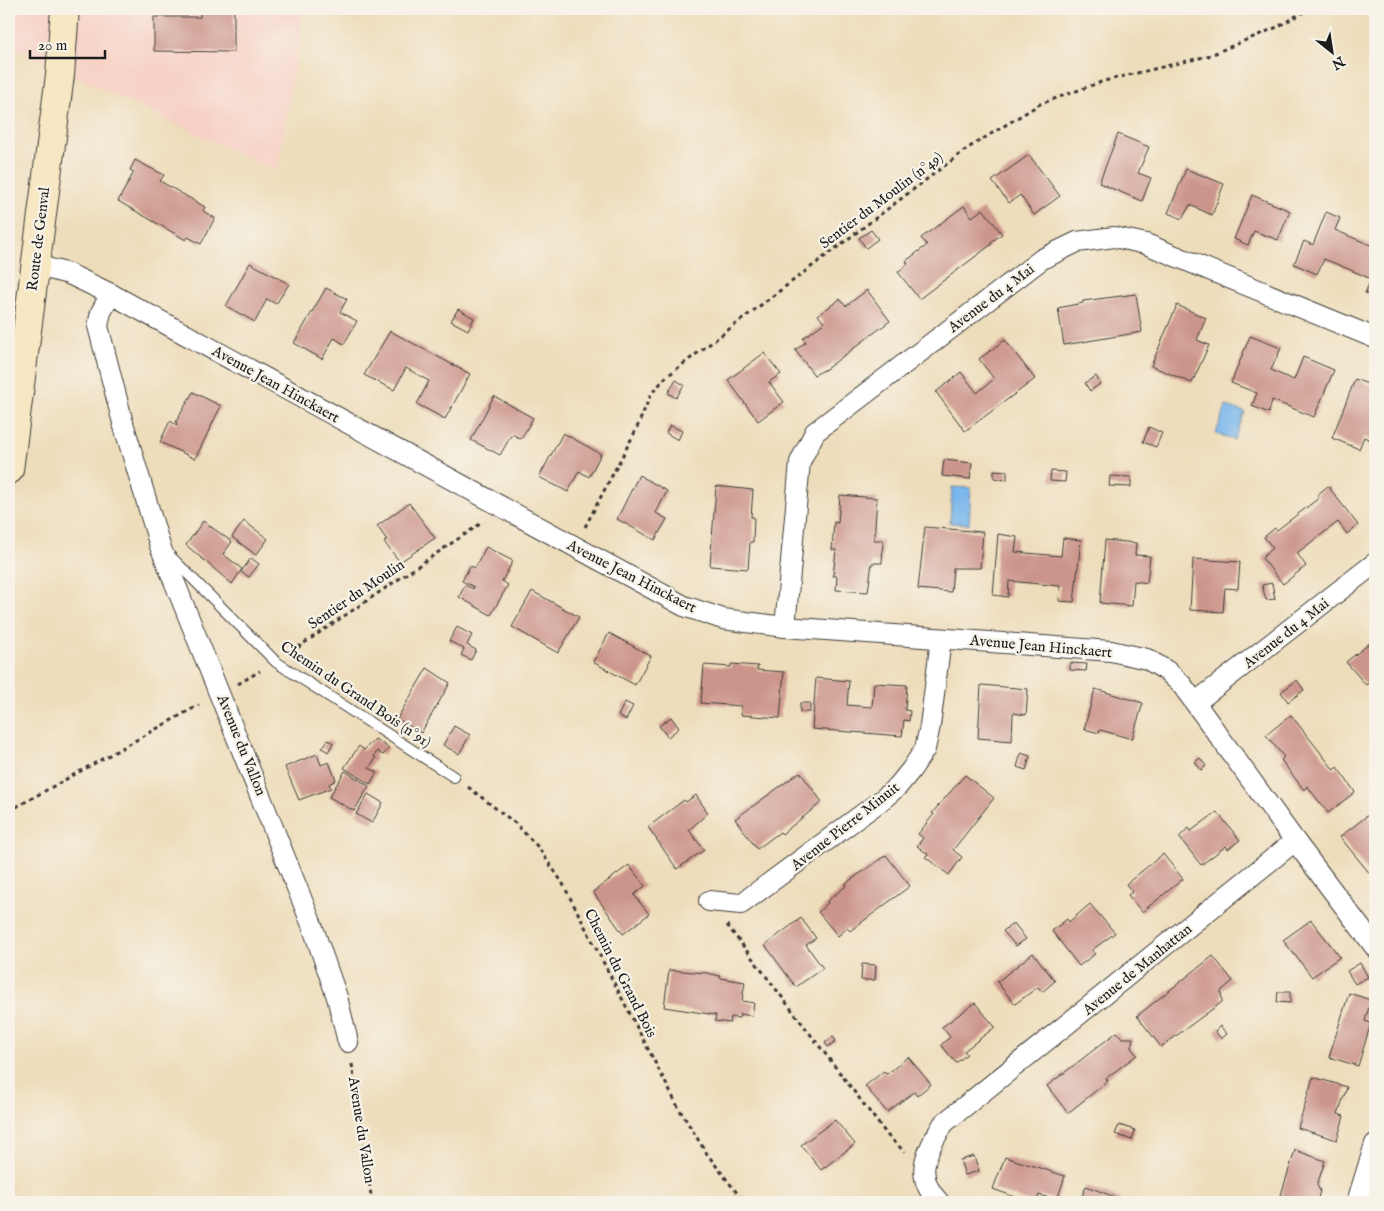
<svg xmlns="http://www.w3.org/2000/svg" width="1384" height="1211" font-family="'IM FELL English',serif">
<style>
.built{fill:#f7d1c6}
.water{fill:#7ab7ec;stroke:#4b6a84}
.building{fill:#cc958b}
.lines{fill:none;stroke-linecap:round;stroke-linejoin:round}
.lane-casing{stroke:#3c3934;stroke-width:12}
.street-casing{stroke:#3c3934;stroke-width:22}
.secondary-casing{stroke:#3c3934;stroke-width:30}
.path{stroke:#3c3934;stroke-width:3;stroke-dasharray:4 4;stroke-linecap:butt}
.lane{stroke:#fff;stroke-width:10}
.street{stroke:#fff;stroke-width:20}
.secondary{stroke:#f7e8c3;stroke-width:28}
.labels{text-anchor:middle;stroke-width:4.5;stroke-linejoin:round;paint-order:stroke}
.street-label{font-size:15px;fill:#1c1c1c;stroke:#f7f3e8}
</style>
<rect width="100%" height="100%" fill="#f7f3e8"/>
<filter id="ink" filterUnits="userSpaceOnUse"><feTurbulence type="fractalNoise" baseFrequency=".02" numOctaves="2"/><feDisplacementMap in="SourceGraphic" scale="10" xChannelSelector="R" yChannelSelector="G"/><feConvolveMatrix kernelMatrix="1 2 1 2 8 2 1 2 1" color-interpolation-filters="sRGB"/></filter>
<filter id="wash" filterUnits="userSpaceOnUse"><feTurbulence type="fractalNoise" baseFrequency=".0096" numOctaves="4" result="noise"/><feDisplacementMap in="SourceGraphic" scale="20" xChannelSelector="R" yChannelSelector="G"/><feGaussianBlur stdDeviation="1.12" result="paint"/><feColorMatrix in="noise" values="0 0 0 0 0 0 0 0 0 0 0 0 0 0 0 0 0 1.4 0 .05"/><feComposite in="paint" operator="in"/></filter>
<g filter="url(#wash)">
<rect width="100%" height="100%" fill="#edb"/>
<!-- built -->
<path class="built" d="M9 9H304L277 172 9 45Z"/>
<!-- water -->
<g class="water">
<path d="M1226 406 1245 412 1234 440 1216 433Z"/>
<path d="M952 487 971 488 969 524 950 523Z"/>
</g>
<g id="blocks">
<!-- building -->
<g class="building">
<path d="M200 9H234V52L154 51V17H200Z"/>
<path d="M1118 134 1149 147 1138 173 1151 178 1142 201 1099 183Z"/>
<path d="M1029 155 1060 196 1034 215 1020 195 1009 203 992 181Z"/>
<path d="M135 160 164 175 160 181 205 207 203 211 215 218 201 244 188 237 186 240 118 201 134 172 130 170Z"/>
<path d="M1186 169 1224 184 1212 215 1190 205 1182 219 1168 213Z"/>
<path d="M1252 195 1290 211 1278 240 1254 231 1248 245 1234 239Z"/>
<path d="M964 206 972 217 983 209 1002 234 991 242 992 244 919 299 898 272 908 264 906 261 927 245 921 238Z"/>
<path d="M1326 212 1340 218 1335 230 1375 247V297L1365 293 1371 279 1346 268 1324 259 1317 274 1294 264 1304 241 1313 245Z"/>
<path d="M871 230 878 239 866 248 859 238Z"/>
<path d="M250 263 289 284 276 304 267 299 255 322 226 306Z"/>
<path d="M326 288 347 299 340 312 357 321 344 344 334 338 322 359 294 343Z"/>
<path d="M867 290 890 321 826 369 814 375 795 350 806 342 803 338 824 323 818 315 840 299 846 306Z"/>
<path d="M1136 294 1142 332 1064 345 1058 308 1083 303V301Z"/>
<path d="M1177 305 1206 318 1197 340 1209 345 1192 383 1151 366Z"/>
<path d="M458 309 474 318 468 330 451 321Z"/>
<path d="M390 331 470 374 445 419 417 404 429 381 406 368 394 390 364 375Z"/>
<path d="M1250 336 1281 348 1271 370 1282 375 1294 380 1303 357 1334 370 1314 417 1272 400 1269 413 1252 406 1257 393 1231 383Z"/>
<path d="M1005 340 1035 379 965 431 936 392 961 372 977 393 994 379 979 359Z"/>
<path d="M764 353 781 374 769 382 784 402 758 421 728 380Z"/>
<path d="M1096 376 1100 384 1090 391 1085 383Z"/>
<path d="M1355 379 1375 387V442L1364 437 1359 449 1332 438Z"/>
<path d="M676 380 684 385 676 398 668 393Z"/>
<path d="M193 392 221 406 195 459 160 442 170 421 177 425 176 422Z"/>
<path d="M494 396 533 418 521 439 512 434 500 455 471 440Z"/>
<path d="M670 425 682 431 678 440 666 433Z"/>
<path d="M1149 427 1162 433 1156 447 1143 442Z"/>
<path d="M563 433 601 454 589 477 579 471 568 492 539 477Z"/>
<path d="M944 460 972 463 970 479 942 476Z"/>
<path d="M994 470 1007 471V480L994 478Z"/>
<path d="M1051 471 1066 472 1065 482 1050 481Z"/>
<path d="M639 475 667 491 656 513 667 519 655 540 617 519Z"/>
<path d="M1110 476 1131 477V487L1109 486Z"/>
<path d="M716 486 753 490 751 517H754L753 542H750L748 569 710 566Z"/>
<path d="M1328 486 1358 525 1347 534 1338 522 1297 553 1306 566 1283 584 1262 558 1273 548 1264 537 1275 528 1277 530 1319 498 1317 495Z"/>
<rect x="1370" y="494" width="5" height="11"/>
<path d="M840 495 877 498 874 540H883L882 563H872L868 592 836 590 837 576H833L836 550H832L834 522 838 523Z"/>
<path d="M409 503 435 538 400 562 384 542 387 540 377 526Z"/>
<path d="M203 521 232 542 223 554 242 569 232 584 186 545Z"/>
<path d="M244 521 268 539 256 555 232 537Z"/>
<path d="M925 527 983 532 980 568H953L951 592 918 589Z"/>
<path d="M998 534 1017 537 1015 552 1061 556 1063 538 1081 540 1074 602 1059 601 1060 586 1009 581 1008 597 993 595Z"/>
<path d="M1105 540 1136 543 1135 555 1150 556 1147 583 1134 581 1132 606 1100 603Z"/>
<path d="M486 547 513 561 502 581 508 585 491 615 459 597 465 585 473 589 474 587 462 581 470 566 475 568Z"/>
<path d="M251 558 259 564 249 577 241 572Z"/>
<path d="M1193 559 1240 562 1238 589 1225 588 1223 612 1190 610Z"/>
<path d="M1272 583 1275 599 1266 600 1262 585Z"/>
<path d="M532 591 579 617 558 653 512 627Z"/>
<path d="M457 627 472 635 467 645 476 650 471 660 461 655 464 649 449 641Z"/>
<path d="M609 633 651 656 635 685 593 662Z"/>
<path d="M1375 639V678L1366 685 1346 662Z"/>
<path d="M1070 663 1087 664 1086 671 1070 670Z"/>
<path d="M731 664 758 666 757 670 784 672 780 718 741 715V706L701 703 704 665 731 667Z"/>
<path d="M427 668 450 683 421 733 397 719Z"/>
<path d="M816 678 849 681 847 705 859 706 872 707 874 683 907 685 905 710 910 711 909 721 904 720 902 736 812 729Z"/>
<path d="M1297 680 1304 690 1288 702 1281 692Z"/>
<path d="M981 685 1028 689 1026 715 1013 713 1012 741 978 738Z"/>
<path d="M1095 689 1143 703 1132 739 1100 730 1099 733 1084 729Z"/>
<path d="M625 702 633 706 626 720 618 716Z"/>
<rect x="800" y="703" width="10" height="9"/>
<path d="M1291 715 1334 770 1337 767 1355 792 1328 813 1307 786 1304 790 1281 760 1284 757 1266 735Z"/>
<path d="M671 717 679 728 668 737 659 726Z"/>
<path d="M454 726 470 735 459 754 443 745Z"/>
<path d="M375 739 389 748 383 755 377 751 374 757 376 758 369 768 377 772 370 784 344 768 359 746 364 750Z"/>
<path d="M328 740 333 743 328 752 322 748Z"/>
<path d="M1021 753 1030 756 1026 770 1017 767Z"/>
<path d="M317 754 321 765 329 762 336 780 329 784 331 788 299 800 285 767Z"/>
<path d="M1200 758 1206 766 1201 770 1195 762Z"/>
<path d="M345 771 369 786 354 811 329 797Z"/>
<path d="M800 772 822 802 782 834 780 832 757 849 735 819Z"/>
<path d="M965 775 994 798 953 850 962 857 949 875 925 857 928 854 917 846 923 838 918 834 934 814 932 813Z"/>
<path d="M368 794 383 803 372 823 356 814Z"/>
<path d="M696 795 708 813 689 830 704 850 677 869 648 827 684 800 686 802Z"/>
<path d="M1217 812 1240 840 1228 849 1226 846 1201 865 1179 837 1189 828 1191 831Z"/>
<path d="M1368 815 1375 824V872L1371 875 1340 837Z"/>
<path d="M1163 854 1183 879 1142 912 1128 895 1132 892 1126 884Z"/>
<path d="M886 855 910 886 850 931 847 928 838 936 818 912 828 903 827 901 846 886 845 884Z"/>
<path d="M629 865 645 886 634 895 649 914 623 934 593 892Z"/>
<path d="M1090 904 1115 933 1092 950 1095 954 1079 966 1052 931 1067 919 1069 922Z"/>
<path d="M801 918 816 938 806 945 823 968 796 987 765 945Z"/>
<path d="M1311 920 1340 957 1312 977 1283 940Z"/>
<path d="M1014 923 1026 939 1016 946 1003 931Z"/>
<path d="M1033 953 1055 981 1042 992 1038 987 1015 1004 997 982Z"/>
<path d="M1213 956 1233 981 1221 991 1222 1002 1161 1047 1137 1016Z"/>
<path d="M1360 963 1368 977 1355 984 1347 971Z"/>
<path d="M862 964 876 965 875 980H861Z"/>
<path d="M669 970 707 973 720 976V978L745 982 742 1001 754 1003 752 1016 740 1014 739 1018 731 1017 730 1023 715 1021 716 1015 664 1007Z"/>
<path d="M1278 992H1290V1003L1277 1002Z"/>
<path d="M1349 993 1371 1000 1365 1021 1371 1023 1358 1066 1329 1057Z"/>
<path d="M975 1003 995 1027 964 1051 967 1054 956 1063 941 1045 950 1037 942 1027Z"/>
<path d="M1220 1026 1227 1034 1221 1039 1215 1031Z"/>
<path d="M1117 1032 1122 1038H1133L1131 1048 1137 1055 1106 1078 1108 1081 1068 1113 1047 1086Z"/>
<path d="M833 1036 836 1041 828 1047 825 1043Z"/>
<path d="M908 1057 931 1084 917 1096 914 1092 887 1112 865 1086 884 1071 887 1074Z"/>
<path d="M1313 1077 1347 1087 1338 1114 1344 1116 1337 1140 1298 1128Z"/>
<path d="M835 1120 855 1144 821 1170 801 1145Z"/>
<path d="M1119 1125 1135 1130 1132 1140 1115 1134Z"/>
<path d="M1295 1150 1325 1161 1317 1185 1320 1191 1317 1202H1307L1281 1195Z"/>
<path d="M974 1156 979 1171 965 1175 960 1160Z"/>
<path d="M1005 1157 1065 1176 1057 1200 1039 1195 1036 1202H1029L993 1189Z"/>
<path d="M1086 1186 1120 1199 1119 1202H1080Z"/>
</g>
</g>
</g>
<g filter="url(#ink)">
<use href="#blocks" fill-opacity="0" stroke="#3c3934" stroke-width="1"/>
<g class="lines">
<!-- lane casing -->
<g class="lane-casing">
<path id="lane" d="M170 556 276 662 454 777"/>
</g>
<!-- street casing -->
<g class="street-casing">
<g id="street">
<path d="M35 265 69 274 111 294 684 606 723 619 785 627 1111 651 1147 659 1167 671 1182 685 1295 841 1375 947"/>
<path d="M111 294 101 312 98 326 123 423 160 546 312 925 337 997 348 1042"/>
<path d="M785 627 800 462 815 432 1042 259 1077 242 1114 237 1146 244 1375 338"/>
<path d="M1196 702 1375 563"/>
<path d="M709 901 741 904 883 799 898 786 911 770 925 749 930 726 941 639"/>
<path d="M939 1202C912 1175 927 1151 944 1123L1295 841"/>
<path d="M1357 1202 1375 1144"/>
</g>
</g>
<!-- secondary casing -->
<g class="secondary-casing">
<path id="secondary" d="M9 470 60 75 65 9"/>
</g>
<!-- path -->
<g class="path">
<path d="M585 527 636 430 651 394 666 377 968 148 1040 104 1104 81 1208 56 1275 28 1309 9"/>
<path d="M291 652 483 522"/>
<path d="M238 684 260 671"/>
<path d="M468 787 515 823 538 847 562 882 678 1107 707 1154 744 1202"/>
<path d="M9 811 199 705"/>
<path d="M727 925 888 1136 905 1152"/>
<path d="M352 1064 372 1202"/>
</g>
<!-- lane -->
<use href="#lane" class="lane"/>
<!-- street -->
<use href="#street" class="street"/>
<!-- secondary -->
<use href="#secondary" class="secondary"/>
</g>
</g>
<g class="labels">
<!-- street labels -->
<g class="street-label">
<text transform="translate(881 200) rotate(-37)" y="5">Sentier du Moulin (n°49)</text>
<text transform="translate(38 239) rotate(-83)" y="5">Route de Genval</text>
<text transform="translate(991 298) rotate(-37)" y="5">Avenue du 4 Mai</text>
<text transform="translate(276 384) rotate(29)" y="5">Avenue Jean Hinckaert</text>
<text transform="translate(632 576) rotate(27)" y="5">Avenue Jean Hinckaert</text>
<text transform="translate(356 594) rotate(-34)" y="5">Sentier du Moulin</text>
<text transform="translate(1286 633) rotate(-38)" y="5">Avenue du 4 Mai</text>
<text transform="translate(1041 646) rotate(5)" y="5">Avenue Jean Hinckaert</text>
<text transform="translate(356 694) rotate(34)" y="5">Chemin du Grand Bois (n°91)</text>
<text transform="translate(242 745) rotate(68)" y="5">Avenue du Vallon</text>
<text transform="translate(845 826) rotate(-38)" y="5">Avenue Pierre Minuit</text>
<text transform="translate(1137 969) rotate(-39)" y="5">Avenue de Manhattan</text>
<text transform="translate(621 973) rotate(63)" y="5">Chemin du Grand Bois</text>
<text transform="translate(362 1130) rotate(81)" y="5">Avenue du Vallon</text>
</g>
</g>
<!-- margin -->
<rect width="1384" height="1211" fill="none" stroke="#f7f3e8" stroke-width="30"/>
<!-- north arrow -->
<g transform="translate(1332 52) rotate(150)" stroke="#f7f3e8" stroke-width="4" paint-order="stroke">
<path d="M0-4L9 19L0 12L-9 19Z" fill="#1c1c1c"/>
<text y="-8" font-size="14" font-weight="bold" text-anchor="middle" fill="#1c1c1c">N</text>
</g>
<!-- scale -->
<path d="M30 50v8h75v-8" fill="none" stroke="#1c1c1c" stroke-width="2.5"/>
<text x="38" y="50" font-size="15" fill="#1c1c1c" stroke="#f7f3e8" stroke-width="4" paint-order="stroke">20 m</text>
</svg>
